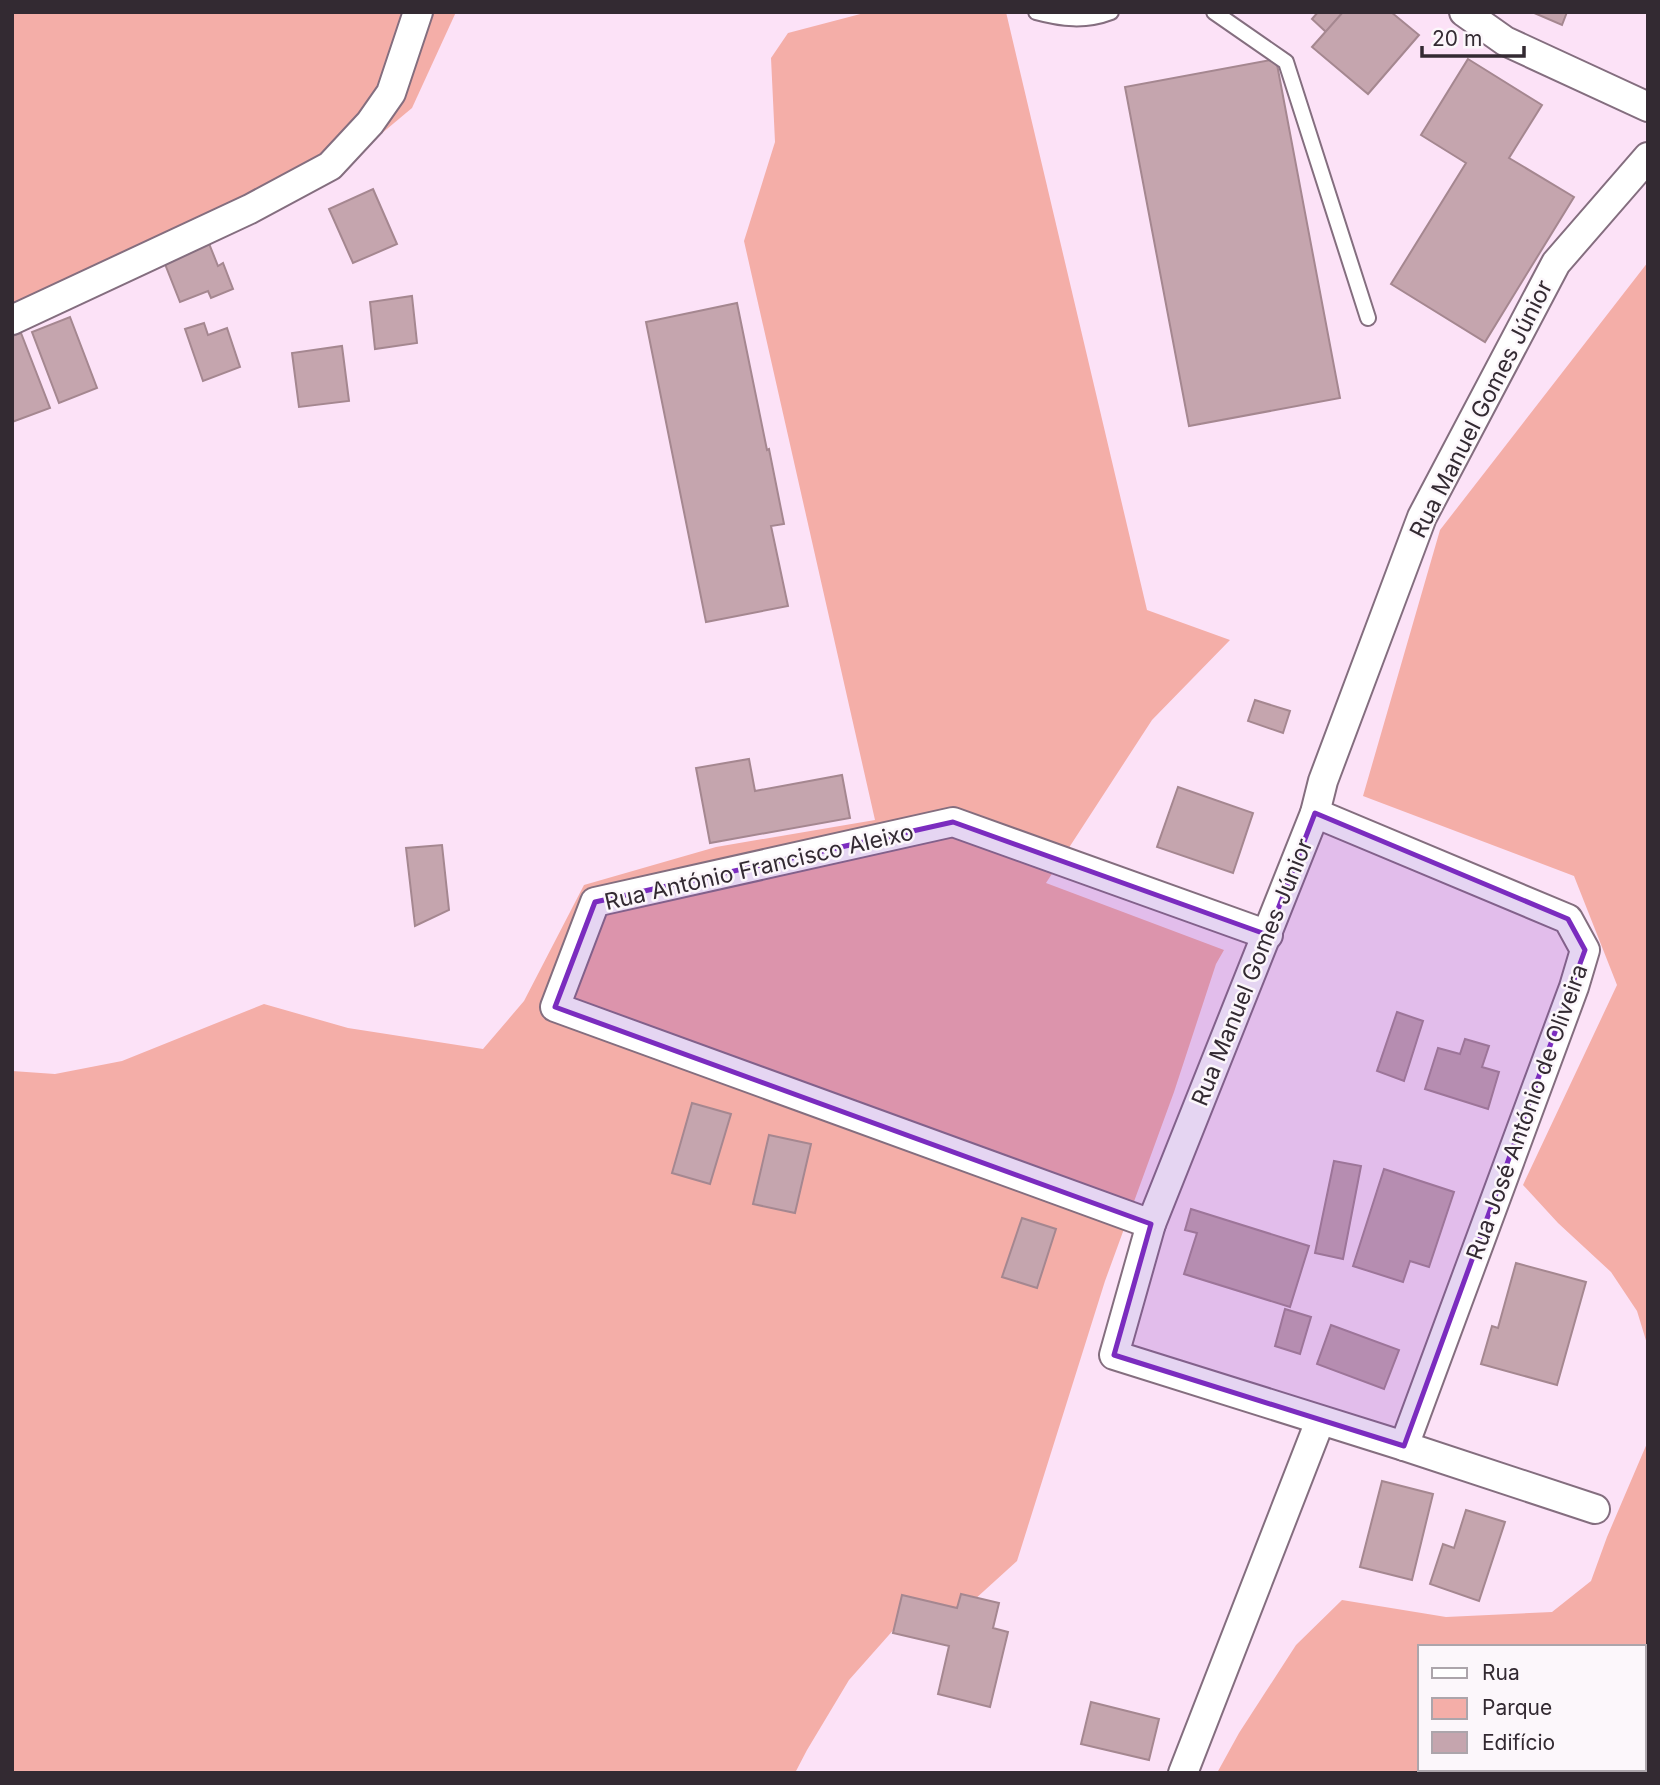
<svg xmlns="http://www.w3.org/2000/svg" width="1660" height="1785" font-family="Inter,sans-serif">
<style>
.green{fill:#f4aea8;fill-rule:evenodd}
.building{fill:#c5a5ae;stroke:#a58790;stroke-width:2}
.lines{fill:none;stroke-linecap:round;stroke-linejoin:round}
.service-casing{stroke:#846e7f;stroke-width:18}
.minor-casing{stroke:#846e7f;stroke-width:32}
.service{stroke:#fff;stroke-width:14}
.minor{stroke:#fff;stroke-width:28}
.marked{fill:#7b2cbf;fill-opacity:0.2;stroke:#7b2cbf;stroke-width:5;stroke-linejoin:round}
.labels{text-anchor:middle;stroke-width:5;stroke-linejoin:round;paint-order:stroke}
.street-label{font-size:23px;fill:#332a32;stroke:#fcf7fb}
</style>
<rect width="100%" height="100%" fill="#fce2f7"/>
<!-- green -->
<g class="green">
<path d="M12 12H456L412 108 369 144 12 329Z"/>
<path d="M868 12H1006L1147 610 1230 640 1152 720 1046 883 1224 950 1216 964 1174 1092 1105 1281 1017 1561 963 1610 904 1618 849 1680 807 1750 795 1773H12V1071L55 1074 122 1061 264 1004 348 1028 483 1049 524 1001 584 885 716 847 875 820 744 241 775 142 771 58 788 33Z"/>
<path d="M1648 262V1347L1637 1311 1611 1272 1558 1223 1523 1185 1617 985 1574 876 1363 796 1440 530Z"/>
<path d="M1648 1441V1773H1217L1239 1733 1296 1645 1342 1600 1446 1617 1552 1612 1591 1581 1607 1537ZM1420 1647H1644V1769H1420Z"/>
</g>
<!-- building -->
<g class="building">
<path d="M1318 12H1340L1342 14 1326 32 1312 19Z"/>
<path d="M1343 12H1391L1419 35 1368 94 1312 47Z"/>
<path d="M1532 12H1567L1562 25Z"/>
<path d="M1276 59 1340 398 1189 426 1125 87Z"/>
<path d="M1468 59 1542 105 1509 158 1574 197 1485 342 1391 284 1466 163 1421 135Z"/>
<path d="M373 189 397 244 353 263 329 209Z"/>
<path d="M208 241 218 266 223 263 233 289 211 298 208 291 180 302 163 259Z"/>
<path d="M412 296 417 343 375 349 370 302Z"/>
<path d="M737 303 767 450 769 449 784 524 771 526 788 606 706 622 646 322Z"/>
<path d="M70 317 97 388 59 403 32 332Z"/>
<path d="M204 323 208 335 227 328 240 367 203 381 185 329Z"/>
<path d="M21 333 50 408 12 422V336Z"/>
<path d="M342 346 349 401 299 407 292 353Z"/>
<path d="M1255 700 1290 711 1283 733 1248 721Z"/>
<path d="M749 759 755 791 842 775 850 818 710 843 696 768Z"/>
<path d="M1178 787 1253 813 1233 873 1157 847Z"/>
<path d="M442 845 449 910 415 926 406 848Z"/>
<path d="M1397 1012 1423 1021 1404 1081 1377 1071Z"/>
<path d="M1465 1039 1489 1046 1482 1067 1499 1072 1488 1109 1425 1089 1438 1048 1460 1054Z"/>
<path d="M692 1103 731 1114 710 1184 672 1173Z"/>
<path d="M769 1135 811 1144 795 1213 753 1204Z"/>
<path d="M1334 1161 1361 1166 1343 1259 1315 1253Z"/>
<path d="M1384 1169 1454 1192 1429 1267 1410 1261 1403 1282 1353 1266Z"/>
<path d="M1191 1209 1309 1246 1290 1307 1184 1274 1197 1233 1185 1230Z"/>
<path d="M1022 1218 1056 1229 1037 1288 1002 1277Z"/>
<path d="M1516 1263 1586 1282 1557 1385 1481 1364 1492 1326 1498 1328Z"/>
<path d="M1285 1309 1311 1317 1300 1354 1275 1346Z"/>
<path d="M1331 1325 1399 1350 1384 1389 1317 1364Z"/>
<path d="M1382 1481 1433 1494 1412 1580 1360 1567Z"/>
<path d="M1466 1510 1505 1522 1479 1601 1430 1584 1443 1544 1454 1548Z"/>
<path d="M961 1594 999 1603 993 1628 1008 1632 990 1707 938 1694 949 1646 893 1633 902 1595 957 1608Z"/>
<path d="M1091 1702 1159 1719 1149 1760 1081 1744Z"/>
</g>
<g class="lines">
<!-- service casing -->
<g class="service-casing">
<g id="service">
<path d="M1036 12C1062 19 1085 22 1111 12"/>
<path d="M1214 12 1286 62 1368 318"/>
</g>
</g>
<!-- minor casing -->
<g class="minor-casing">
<g id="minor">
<path d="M1464 12 1505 41 1648 107"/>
<path d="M12 320 250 209 330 166 370 123 391 93 418 12"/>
<path d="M1315 813 1568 919 1585 950 1574 987 1404 1446"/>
<path d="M1151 1224 555 1007 595 902 953 822 1268 935"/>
<path d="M1595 1509 1404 1446 1114 1355 1151 1224 1315 813 1323 781 1422 517 1556 263 1648 157"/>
<path d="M1183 1773 1320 1421"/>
</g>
</g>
<!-- service -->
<use href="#service" class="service"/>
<!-- minor -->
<use href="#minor" class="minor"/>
</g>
<!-- marked area -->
<path class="marked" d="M1315 813 1568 919 1585 950 1404 1446 1114 1355 1151 1224 555 1007 595 902 953 822 1268 935Z"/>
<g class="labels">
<!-- street labels -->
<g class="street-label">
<text transform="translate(1481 409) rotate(-63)" y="8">Rua Manuel Gomes Júnior</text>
<text transform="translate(759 867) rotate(-13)" y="8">Rua António Francisco Aleixo</text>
<text transform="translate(1252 972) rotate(-68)" y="8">Rua Manuel Gomes Júnior</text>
<text transform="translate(1527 1112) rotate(-70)" y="8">Rua José António de Oliveira</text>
</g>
</g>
<!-- border -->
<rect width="1660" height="1785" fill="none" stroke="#332a32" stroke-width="28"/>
<!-- legend -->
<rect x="1418" y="1645" width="228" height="126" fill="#fcf7fb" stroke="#aca5ab" stroke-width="2"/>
<rect x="1432" y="1668" width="35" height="10" fill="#ffffff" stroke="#aca5ab" stroke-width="2"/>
<text x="1482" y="1680" font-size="21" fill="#332a32">Rua</text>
<rect x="1432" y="1698" width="35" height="21" fill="#f4aea8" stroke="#aca5ab" stroke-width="2"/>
<text x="1482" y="1715" font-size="21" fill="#332a32">Parque</text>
<rect x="1432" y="1732" width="35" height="21" fill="#c5a5ae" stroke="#aca5ab" stroke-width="2"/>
<text x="1482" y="1750" font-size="21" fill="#332a32">Edifício</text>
<!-- scale -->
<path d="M1422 46v10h102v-10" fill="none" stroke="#332a32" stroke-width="3.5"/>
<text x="1432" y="46" font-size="21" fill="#332a32" stroke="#fcf7fb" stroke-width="5" paint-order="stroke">20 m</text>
</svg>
